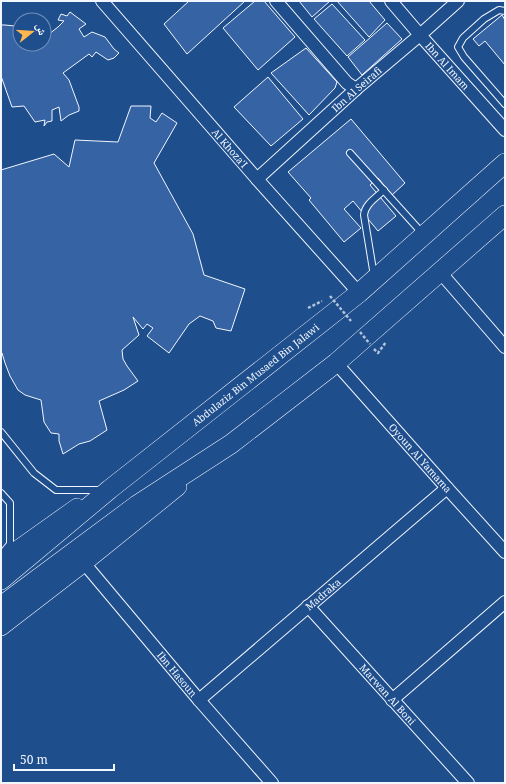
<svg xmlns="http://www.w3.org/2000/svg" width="506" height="784" font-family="'Noto Serif','Noto Naskh Arabic',serif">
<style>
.building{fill:#3563a3;stroke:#f2f6ff}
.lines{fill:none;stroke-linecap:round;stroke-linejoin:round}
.lane-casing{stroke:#f2f6ff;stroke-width:8}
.street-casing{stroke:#f2f6ff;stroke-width:14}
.secondary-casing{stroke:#f2f6ff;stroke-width:18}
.primary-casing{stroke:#f2f6ff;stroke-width:20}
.path{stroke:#b3c4dc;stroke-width:2.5;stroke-dasharray:3 2;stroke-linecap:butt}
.lane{stroke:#1f4e8c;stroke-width:6}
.street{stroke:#1f4e8c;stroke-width:12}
.secondary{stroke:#1f4e8c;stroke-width:17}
.primary{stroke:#1f4e8c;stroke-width:19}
.path-bridge{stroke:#b3c4dc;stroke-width:2.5;stroke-dasharray:3 2;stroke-linecap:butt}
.labels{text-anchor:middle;stroke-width:3;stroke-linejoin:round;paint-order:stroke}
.street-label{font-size:10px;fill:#f2f6ff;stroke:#1f4e8c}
</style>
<rect width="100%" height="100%" fill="#1f4e8c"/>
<!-- building -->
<g class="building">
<path d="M189 1H245L187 54 164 24Z"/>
<path d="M255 1H264L295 37 258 70 223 28Z"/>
<path d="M299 1H330L312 17Z"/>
<path d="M337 1H369L385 20 369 37Z"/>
<path d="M332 4 365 40 347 56 314 19Z"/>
<path d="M70 12 86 24 79 29 84 37 92 32 105 37 114 49 119 53 114 58 108 60 96 52 92 57 89 54 63 73 69 80 79 107V111L69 115 61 121 59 107 52 110V121L47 122 44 126 45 120 35 122 24 106 12 107 1 76V25H5L15 26 20 33V44H44V38L58 27 64 21 58 20 61 14 67 16Z"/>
<path d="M502 15 505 20V65L485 41 479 46 473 39Z"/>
<path d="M387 23 402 39 362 75 348 57Z"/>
<path d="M306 48 337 82 335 88 309 115 271 73Z"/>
<path d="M268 77 303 119 271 146 234 107Z"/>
<path d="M131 106H151L150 118 156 122 162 113 177 123 154 163 193 234 204 275 245 289 231 331 216 328 213 321 200 316 189 324 169 353 147 336 153 328 147 324 143 329 133 317 139 335 122 350 123 359 127 366 138 381 124 390 99 401 107 430 90 441 79 444 63 454 59 441V434L51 433 44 422 41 400 25 395 18 390 10 376 5 363 2 353 1 355V170L54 154 69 167 75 140 118 142Z"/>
<path d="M351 119 405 183 392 195 378 178 370 185 396 216 378 231 353 201 344 209 361 228 344 242 309 200 311 198 288 172Z"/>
</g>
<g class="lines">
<!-- lane casing -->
<g class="lane-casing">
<g id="lane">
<path d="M505 11 499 10 484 19 463 38 458 47 464 57 505 104"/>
<path d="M350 153 423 234"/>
<path d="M374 276 364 215C365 204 376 198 384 190"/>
<path d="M1 432 34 473 56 490H99"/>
<path d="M1 493 10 503V544L5 550"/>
</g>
</g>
<!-- street casing -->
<g class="street-casing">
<g id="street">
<path id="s1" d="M102 1 257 179 359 293"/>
<path d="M276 1 347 83 356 89"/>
<path id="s2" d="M391 1 420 35 505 130"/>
<path id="s3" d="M257 179 356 89 420 35 458 1"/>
<path d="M440 272 505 347"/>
<path id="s4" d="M336 363 447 488 505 552"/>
<path id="s5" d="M84 563 199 700 272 783"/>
<path id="s6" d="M308 606 468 783"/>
<path id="s7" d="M199 700 447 488"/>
<path d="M392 700 505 602"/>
</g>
</g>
<!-- secondary casing -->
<g class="secondary-casing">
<g id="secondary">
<path d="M1 561 77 507"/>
<path d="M1 627 84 563 178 487"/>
</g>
</g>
<!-- primary casing -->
<g class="primary-casing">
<g id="primary">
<path id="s8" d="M1 580 110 489 359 293 505 163"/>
<path d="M1 606 137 505 231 444 336 363 505 215"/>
</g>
</g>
<!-- path -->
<g class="path">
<path d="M308 308 322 301"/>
<path d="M374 349 378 353 386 342"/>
</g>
<!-- lane -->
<use href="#lane" class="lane"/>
<!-- street -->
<use href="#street" class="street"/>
<!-- secondary -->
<use href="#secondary" class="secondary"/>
<!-- primary -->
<use href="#primary" class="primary"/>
<!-- path-bridge -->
<g class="path-bridge">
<path d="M330 296 351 321"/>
<path d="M360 332 370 344"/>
</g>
</g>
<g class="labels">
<!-- street labels -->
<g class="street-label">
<text dy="4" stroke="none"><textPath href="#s2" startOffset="86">Ibn Al Imam</textPath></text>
<text dy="4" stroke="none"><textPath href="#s3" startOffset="134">Ibn Al Seirafi</textPath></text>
<text dy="4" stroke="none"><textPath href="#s1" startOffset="195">Al Khoza'I</textPath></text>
<text dy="4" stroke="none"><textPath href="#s8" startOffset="327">Abdulaziz Bin Musaed Bin Jalawi</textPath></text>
<text dy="4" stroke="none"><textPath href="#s4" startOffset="127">Oyoun Al Yamama</textPath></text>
<text dy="4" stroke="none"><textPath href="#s7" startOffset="163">Madraka</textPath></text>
<text dy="4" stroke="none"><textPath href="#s5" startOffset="145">Ibn Hasoun</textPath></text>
<text dy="4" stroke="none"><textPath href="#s6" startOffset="119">Marwan Al Boni</textPath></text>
</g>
</g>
<!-- border -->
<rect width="506" height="784" fill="none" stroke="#f2f6ff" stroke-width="4"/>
<!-- north arrow -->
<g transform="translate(32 32) rotate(73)"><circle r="19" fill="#1f4e8c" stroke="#7391ba"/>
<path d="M0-3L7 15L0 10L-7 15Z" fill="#ffb74d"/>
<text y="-6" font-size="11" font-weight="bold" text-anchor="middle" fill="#f2f6ff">ش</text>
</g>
<!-- scale -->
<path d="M14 764v6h100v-6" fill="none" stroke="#f2f6ff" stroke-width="2"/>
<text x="20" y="764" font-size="12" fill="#f2f6ff" stroke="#1f4e8c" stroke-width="3" paint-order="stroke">50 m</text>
</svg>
